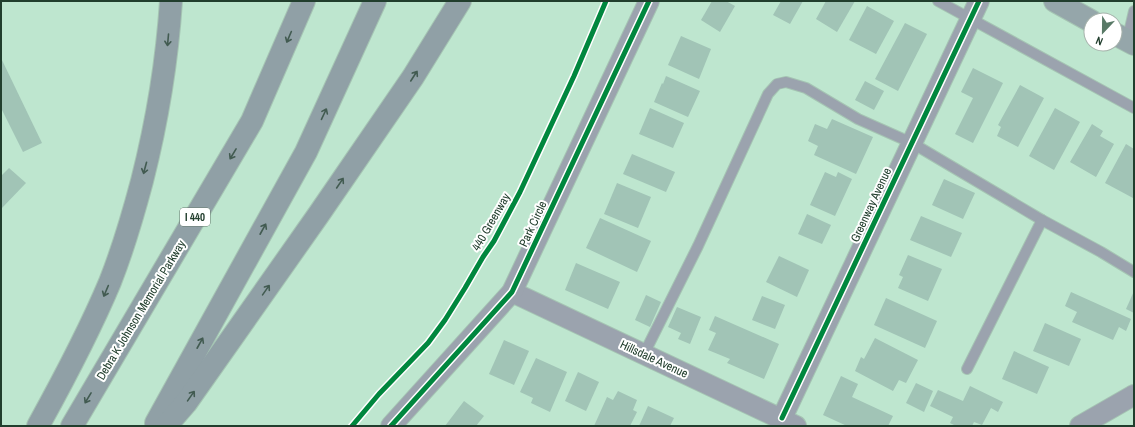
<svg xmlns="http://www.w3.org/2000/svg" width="1135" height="427" font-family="'Archivo Narrow',sans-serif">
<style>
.building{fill:#a1c4b6}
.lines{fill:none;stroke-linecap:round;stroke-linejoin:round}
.service-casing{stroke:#a5c4b3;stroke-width:12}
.minor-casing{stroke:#a5c4b3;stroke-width:22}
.primary-casing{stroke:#a5c4b3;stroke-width:24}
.motorway-casing{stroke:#a5c4b3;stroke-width:24}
.service{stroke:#9ba3ae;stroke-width:10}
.minor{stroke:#9ba3ae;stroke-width:20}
.primary{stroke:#95a6aa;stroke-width:22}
.motorway{stroke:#90a0a6;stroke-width:22}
.cycleway-casing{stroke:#fff;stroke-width:8}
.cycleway{stroke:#00873e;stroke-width:5}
.oneway{stroke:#425b51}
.labels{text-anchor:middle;stroke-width:4;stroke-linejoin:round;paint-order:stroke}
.shield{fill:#fff;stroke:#64786c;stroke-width:1}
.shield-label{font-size:11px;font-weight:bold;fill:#213e2d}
.street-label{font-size:12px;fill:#213e2d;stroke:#fff}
</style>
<rect width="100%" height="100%" fill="#bee6cf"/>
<!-- building -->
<g class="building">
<path d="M712 1H726L735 6 720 32 701 20Z"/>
<path d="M781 1H803L790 24 773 15Z"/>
<path d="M826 1H855L837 32 816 19Z"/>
<path d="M867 6 894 21 876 54 849 40Z"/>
<path d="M905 23 927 34 898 91 875 79Z"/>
<path d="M681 36 711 49 699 79 668 65Z"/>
<path d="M1 58 42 143 23 152 1 108Z"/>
<path d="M973 68 1003 83 973 143 955 134 973 98 961 92Z"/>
<path d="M666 76 700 91 688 117 654 102 662 83 663 84Z"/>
<path d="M865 81 884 91 874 110 855 100Z"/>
<path d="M1020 85 1044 98 1018 147 997 136 1001 127 998 125Z"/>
<path d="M650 108 684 123 673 148 639 134Z"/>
<path d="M1055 108 1080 122 1054 170 1029 156Z"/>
<path d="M832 119 873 137 856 174 814 155 818 146 808 141 815 124 827 129Z"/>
<path d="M1092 124 1103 131 1100 136 1114 144 1096 177 1070 162Z"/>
<path d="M1126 144 1134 149V196L1133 198 1105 183Z"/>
<path d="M632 154 675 172 666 192 623 174Z"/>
<path d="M9 168 26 183 1 209V176Z"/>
<path d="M825 172 836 177 838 172 852 179 835 216 810 205Z"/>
<path d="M944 179 975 193 963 219 932 205Z"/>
<path d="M617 183 651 197 638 228 604 214Z"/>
<path d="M807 214 831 225 822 244 798 234Z"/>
<path d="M921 216 962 233 951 257 910 240Z"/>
<path d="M600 218 651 241 637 272 586 248Z"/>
<path d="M908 255 942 269 928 301 898 288 903 277 899 275Z"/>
<path d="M779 256 809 270 797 297 766 282Z"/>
<path d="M576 263 620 282 608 309 565 290Z"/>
<path d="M1134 291V313L1126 309Z"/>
<path d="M1071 292 1131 319 1126 331 1119 327 1113 340 1072 322 1077 312 1065 306Z"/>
<path d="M646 295 661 302 650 327 635 320Z"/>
<path d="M762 296 785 305 775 329 752 320Z"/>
<path d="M886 298 937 321 925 348 874 325Z"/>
<path d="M677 307 701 317 690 344 678 339 681 333 668 327Z"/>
<path d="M715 316 779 344 764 379 727 363 730 359 708 350 716 333 709 330Z"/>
<path d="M1045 323 1081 339 1069 366 1033 351Z"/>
<path d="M875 338 918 360 906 383 899 380 893 391 855 371 861 357 864 359Z"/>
<path d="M504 340 529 351 514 385 489 374Z"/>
<path d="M1014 351 1049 367 1037 394 1002 379Z"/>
<path d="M536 358 567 372 550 412 531 403 533 398 520 392Z"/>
<path d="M578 372 599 382 586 411 565 401Z"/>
<path d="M841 376 858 384 852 397 893 416 888 426H847L823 415Z"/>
<path d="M916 383 933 391 924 412 906 403Z"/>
<path d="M970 386 1003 402 998 412 991 408 982 425 974 422 972 426H956L950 423 953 417 930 406 938 390 963 401Z"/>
<path d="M618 391 637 400 633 410 637 412 630 426H594L607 397 613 400Z"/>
<path d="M464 401 484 416 476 426H445Z"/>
<path d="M648 406 674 418 670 426H639Z"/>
</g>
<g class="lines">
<!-- service casing -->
<g class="service-casing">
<g id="service">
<path d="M938 1 1134 108"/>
<path d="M1127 41 1134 11"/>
<path d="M644 354 698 246 768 94 777 84 786 82 806 88 858 119 912 143 1042 220 1101 252 1134 272"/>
<path d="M967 369 1042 220"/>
</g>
</g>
<!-- minor casing -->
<g class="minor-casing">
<g id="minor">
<path d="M512 292 796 426"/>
<path d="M782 418 979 1"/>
<path d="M391 426 512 292 649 1"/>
<path d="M1080 426 1134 395"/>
</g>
</g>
<!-- primary casing -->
<g class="primary-casing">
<g id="primary">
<path d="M1055 1 1091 21"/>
<path d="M1115 34 1134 44"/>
</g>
</g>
<!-- motorway casing -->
<g class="motorway-casing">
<g id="motorway">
<path d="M156 423 306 152 375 1"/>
<path d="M38 426C64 379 89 332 110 282 123 249 133 215 142 181 157 122 167 62 171 1"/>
<path d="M72 426 252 121 304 1"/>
<path d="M166 426 186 403 319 214 413 77 460 1"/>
</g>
</g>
<!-- service -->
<use href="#service" class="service"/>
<!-- minor -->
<use href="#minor" class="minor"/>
<!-- primary -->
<use href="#primary" class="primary"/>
<!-- motorway -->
<use href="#motorway" class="motorway"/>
<!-- cycleway casing -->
<g class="cycleway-casing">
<g id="cycleway">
<path d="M782 418 979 1"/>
<path d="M352 426 379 394 428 343 445 320 465 288 483 257 494 241 520 192 574 76 606 1"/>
<path d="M391 426 512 292 649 1"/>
</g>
</g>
<!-- cycleway -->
<use href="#cycleway" class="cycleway"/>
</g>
<!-- one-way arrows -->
<defs><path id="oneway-shaft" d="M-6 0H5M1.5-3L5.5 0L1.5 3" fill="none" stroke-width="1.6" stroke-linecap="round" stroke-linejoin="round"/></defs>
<g class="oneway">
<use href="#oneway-shaft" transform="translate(289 37) rotate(113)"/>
<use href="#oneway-shaft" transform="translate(168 40) rotate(95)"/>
<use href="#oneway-shaft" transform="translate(414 76) rotate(-57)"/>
<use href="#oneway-shaft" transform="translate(324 114) rotate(-65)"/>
<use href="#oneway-shaft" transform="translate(233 154) rotate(121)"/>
<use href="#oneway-shaft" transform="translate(145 168) rotate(105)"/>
<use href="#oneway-shaft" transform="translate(340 183) rotate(-56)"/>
<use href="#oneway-shaft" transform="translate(263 229) rotate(-61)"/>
<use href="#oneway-shaft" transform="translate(266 290) rotate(-55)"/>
<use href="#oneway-shaft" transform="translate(106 291) rotate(113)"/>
<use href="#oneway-shaft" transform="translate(200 343) rotate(-61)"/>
<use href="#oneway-shaft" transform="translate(191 396) rotate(-55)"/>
<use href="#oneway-shaft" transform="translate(88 398) rotate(121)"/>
</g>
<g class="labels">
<!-- shield labels -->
<rect class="shield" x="180" y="208" width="30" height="18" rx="3"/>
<g class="shield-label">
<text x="195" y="221">I 440</text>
</g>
<!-- street labels -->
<g class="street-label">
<text transform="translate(871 205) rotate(-65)" y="4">Greenway Avenue</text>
<text transform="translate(491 222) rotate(-60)" y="4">440 Greenway</text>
<text transform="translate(533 224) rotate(-65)" y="4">Park Circle</text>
<text transform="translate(141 310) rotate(-59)" y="4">Debra K Johnson Memorial Parkway</text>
<text transform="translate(654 359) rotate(25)" y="4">Hillsdale Avenue</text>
</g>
</g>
<!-- border -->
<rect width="1135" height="427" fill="none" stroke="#213e2d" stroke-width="4"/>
<!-- north arrow -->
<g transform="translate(1103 32) rotate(202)"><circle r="19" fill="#ffffff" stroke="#a6b2ab"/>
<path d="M0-3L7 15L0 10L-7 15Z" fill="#587966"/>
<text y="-6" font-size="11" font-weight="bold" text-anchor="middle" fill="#213e2d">N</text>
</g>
</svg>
